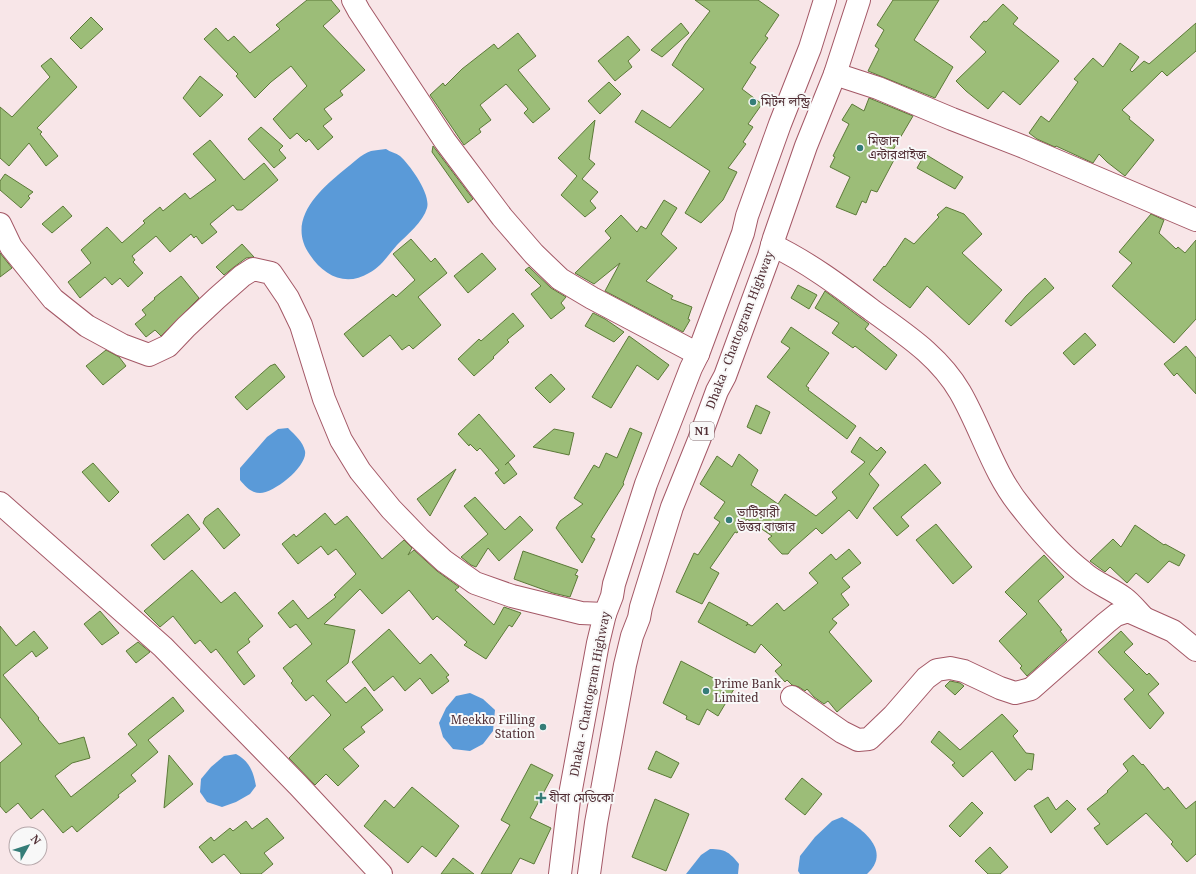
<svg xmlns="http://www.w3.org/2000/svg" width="1196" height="874" font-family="'Noto Serif','Noto Sans Bengali',serif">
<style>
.water{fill:#5a9ad8}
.building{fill:#9cbd78;stroke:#5c7a38}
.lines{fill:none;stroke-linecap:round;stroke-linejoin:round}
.minor-casing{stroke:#a45866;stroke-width:24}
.highway-casing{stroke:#a45866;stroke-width:24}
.minor{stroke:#fff;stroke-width:22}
.highway{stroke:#fff;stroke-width:22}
.poi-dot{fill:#357d78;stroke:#f8f8f8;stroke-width:1.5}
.labels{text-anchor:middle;stroke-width:4;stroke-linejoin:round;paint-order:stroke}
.shield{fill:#f8f8f8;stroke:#826b6f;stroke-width:1}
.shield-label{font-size:11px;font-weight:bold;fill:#502e34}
.poi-label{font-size:12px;fill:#502e34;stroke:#f8f8f8;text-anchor:start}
.street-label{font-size:12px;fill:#502e34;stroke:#f8f8f8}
</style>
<rect width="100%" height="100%" fill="#f8e6e8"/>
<!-- water -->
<g class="water">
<path d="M386 149C390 152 396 153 400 156 410 165 431 194 427 208 423 222 407 235 397 245 388 255 381 267 369 273 346 287 324 276 310 255 286 221 318 191 344 170 352 164 361 154 371 151 375 150 381 150 386 149Z"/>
<path d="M288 428C295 435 303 442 305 451 308 466 274 493 260 493 251 493 245 486 240 480V468L267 437 278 429Z"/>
<path d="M470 693 483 699 495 710 493 731 483 744 470 751 453 749 443 737 439 723 446 708 456 696Z"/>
<path d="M236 754C250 762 253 771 256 786L250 794 236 802 222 807 207 802 200 792 201 779 211 767 224 756Z"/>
<path d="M842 817C863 829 892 851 867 874H800L798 871 800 856 815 837 832 821Z"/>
<path d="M710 849C726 849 730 853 739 864L738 874H686L701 855Z"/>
</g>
<!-- building -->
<g class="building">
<path d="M307 0H331L340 11 323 26 365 70 340 91 343 95 324 109 332 119 323 126 333 137 318 150 309 139 306 142 297 133 290 139 273 119 307 86 291 66 271 82 255 98 236 76 238 74 204 39 216 28 228 41 234 36 250 53 280 29 276 25Z"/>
<path d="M695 0H758L779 15 765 36 768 38 750 63 756 67 742 89 762 104 748 124 753 127 743 142 746 144 728 168 737 172 723 200 701 223 685 213 710 171 635 122 642 110 670 128 704 89 672 65 685 44 710 11Z"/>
<path d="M893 0H939L914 40 953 67 935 98 868 71 879 49 875 46 884 30 877 25Z"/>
<path d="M1003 4 1018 18 1013 24 1059 61 1020 105 1003 91 988 109 966 91 956 81 986 52 970 37 984 21 986 22Z"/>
<path d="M91 17 103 29 81 49 70 38Z"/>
<path d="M681 23 689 33 662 57 651 50Z"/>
<path d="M1196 23V51L1167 76 1162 71 1122 110 1130 117 1129 119 1154 140 1125 176 1107 162 1099 154 1093 163 1056 146 1055 147 1037 139 1029 133 1041 116 1049 122 1078 82 1074 79 1093 58 1103 67 1120 43 1139 57 1130 70 1132 72 1144 61 1149 64Z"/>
<path d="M518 33 536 56 518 70 550 109 533 123 524 113 528 109 506 84 480 105 491 120 479 129 481 132 464 145 430 95 443 83 445 86 462 69 494 44 498 49Z"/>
<path d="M628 36 640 50 628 61 632 67 615 81 598 61Z"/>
<path d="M51 58 77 87 37 128 42 132 40 134 58 156 46 166 29 143 9 166 0 158V107L12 117 50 77 41 66Z"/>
<path d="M200 76 223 95 200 117 183 98Z"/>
<path d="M609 82 621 94 600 114 588 101Z"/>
<path d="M869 98 913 116 890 155 895 158 877 192 871 190 866 203 862 201 856 215 836 207 850 177 830 167 835 157 833 156 849 124 842 120 852 104 864 111Z"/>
<path d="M595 120 589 159 595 164 582 179 598 192 590 201 596 208 585 217 561 195 577 176 558 158Z"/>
<path d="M261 127 283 146 279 150 286 158 274 168 248 139Z"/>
<path d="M210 140 244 180 264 163 278 180 242 210H237L233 205 210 224 217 232 202 244 196 236 194 238 191 234 170 252 156 236 132 256 135 260 133 262 143 273 128 287 120 278 112 285 105 277 80 298 68 282 91 263 81 250 107 227 122 243 145 223 143 221 160 207 163 211 185 193 190 199 216 180 193 154Z"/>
<path d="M433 146 473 199 468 203 432 152Z"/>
<path d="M925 154 963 177 955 189 917 168Z"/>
<path d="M5 174 33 192 28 196 30 198 21 208 0 190V181Z"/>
<path d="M664 200 677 208 661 234 677 248 646 281 673 296 671 299 692 307 688 319 690 320 683 332 605 291 620 263 594 284 575 273 611 238 605 231 621 215 637 232 641 226 646 229Z"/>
<path d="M63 206 72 216 52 233 42 224Z"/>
<path d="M946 207 964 214 982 234 962 253 1002 290 969 325 927 286 910 308 873 280 884 266 885 267 905 238 914 244 939 217 937 215Z"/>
<path d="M1151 214 1164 220 1159 233 1176 249 1178 247 1185 253 1196 240V319L1174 343 1112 286 1132 263 1119 252Z"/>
<path d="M411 239 431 262 435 258 447 273 418 297 441 325 413 349 409 345 402 350 390 335 363 357 344 334 393 294 396 297 415 280 393 254Z"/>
<path d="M242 244 254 257 246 258 234 267 224 275 216 267Z"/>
<path d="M0 253 12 268 0 277Z"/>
<path d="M482 253 496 269 468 293 454 276Z"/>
<path d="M529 267 551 288 566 297 561 303 565 308 551 319 531 294 541 286 525 270Z"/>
<path d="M181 276 199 298 161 336 155 330 146 337 135 324 146 315 142 310 155 299 154 298Z"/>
<path d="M1045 278 1054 288 1011 326 1005 321 1026 296Z"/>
<path d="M798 285 817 295 809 309 791 298Z"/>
<path d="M825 291 869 324 865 329 897 355 886 370 855 346 853 348 832 333 839 323 815 308Z"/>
<path d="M513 313 524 326 507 340 509 342 493 357 494 358 474 376 458 359 479 339 481 341Z"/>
<path d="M593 313 605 319 624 332 614 342 585 326Z"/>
<path d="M791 327 829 353 806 386 809 388 808 390 856 426 847 439 767 377 790 348 781 342Z"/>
<path d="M1085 333 1096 345 1074 365 1063 353Z"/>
<path d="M629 336 669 365 658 380 637 365 611 408 592 397Z"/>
<path d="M1186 346 1196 358V394L1177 373 1174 376 1164 364Z"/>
<path d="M106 350 119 357 126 366 103 385 86 366Z"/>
<path d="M275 364 285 377 247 410 235 397 270 366Z"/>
<path d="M551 374 565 389 550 403 535 388Z"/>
<path d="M756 405 770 412 761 434 747 427Z"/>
<path d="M479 414 515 456 505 465 508 462 517 474 504 484 495 473 499 470 480 448 477 451 470 444 469 446 458 434Z"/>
<path d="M630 428 642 433 623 483 624 484 591 537 595 539 582 563 556 528 560 521 583 504 574 498 594 465 599 468 606 453 617 458Z"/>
<path d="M554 429 574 433 569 455 533 447Z"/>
<path d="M860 437 877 451 881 447 886 452 869 474 879 485 857 519 849 510 822 534 816 528 791 550 788 554H782L768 539 772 536 747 519 737 533 735 532 710 568 719 573 702 604 676 592 694 553 698 555 720 522 714 518 725 502 700 484 717 456 732 467 739 454 758 470 751 485 778 504 785 494 816 516 837 498 832 492 865 462 851 452Z"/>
<path d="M93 463 119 492 109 502 82 472Z"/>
<path d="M925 464 941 483 901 517 909 526 897 536 873 508Z"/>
<path d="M456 469 430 516 417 499Z"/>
<path d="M475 497 505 530 520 516 533 530 499 561 488 548 476 567 471 565 461 557 488 534 464 506Z"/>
<path d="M218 508 240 535 224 549 203 523 205 518Z"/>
<path d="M325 513 335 525 347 516 382 559 404 540 412 548 408 555 414 550 437 571 459 587 455 590 494 625 504 607 521 613 512 627 509 625 486 659 464 645 467 642 437 616 433 620 409 590 382 614 360 589 324 624 355 630 348 663 326 681 346 703 365 687 383 710 361 727 365 732 343 749 359 766 338 786 326 774 315 785 289 758 331 715 313 695 306 701 291 683 293 681 283 668 312 644 296 624 290 628 278 613 293 600 308 619 336 597 334 595 356 574 336 549 328 555 321 546 298 564 282 544 294 534 296 537Z"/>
<path d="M188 514 200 529 164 560 151 545Z"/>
<path d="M936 524 972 567 953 584 916 540Z"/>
<path d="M1135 525 1164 545 1165 544 1185 555 1179 566 1169 561 1148 583 1136 573 1127 583 1110 567 1105 572 1090 561 1113 539 1121 547Z"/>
<path d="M849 549 861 563 842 578 850 587 841 594 849 605 832 619 837 623 829 632 872 681 837 712 828 701 824 704 814 697 807 689 805 691 799 687 792 685 787 680 785 682 775 671 782 665 761 644 755 653 698 622 709 602 748 623 746 626 748 624 752 626 777 603 784 611 818 583 809 573 831 554 836 560Z"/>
<path d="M523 551 578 570 575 575 578 576 570 597 553 593 514 579Z"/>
<path d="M1044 555 1064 577 1038 601 1062 630 1060 631 1067 640 1027 676 1020 668 1022 666 999 641 1027 614 1005 592Z"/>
<path d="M192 570 221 603 235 592 263 626 248 639 250 642 237 652 255 676 244 685 216 649 211 653 200 640 195 644 173 616 160 627 144 611Z"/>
<path d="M100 611 119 633 102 645 84 624Z"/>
<path d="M0 626 16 646 34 631 48 648 36 657 32 651 3 675 39 718 38 719 59 744 84 737 90 758 72 763 55 776 71 797 137 745 128 734 173 697 184 711 148 740 158 752 131 775 136 781 118 795 119 797 77 832 72 826 63 833 43 809 31 819 18 803 6 813 0 806V763L22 744 0 717Z"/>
<path d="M389 629 420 664 431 654 449 675 446 677 449 681 432 694 420 678 405 691 393 676 374 691 352 662Z"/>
<path d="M1121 631 1133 644 1124 652 1147 675 1149 673 1159 684 1148 694 1164 713 1150 729 1124 699 1134 690 1098 652Z"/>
<path d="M138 642 150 652 136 663 126 651Z"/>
<path d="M681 661 734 689 718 716 707 709 699 725 686 719 687 716 663 703Z"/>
<path d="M950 681 960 683 964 686 955 695 945 686Z"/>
<path d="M1002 714 1018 731 1013 736 1026 753 1034 754 1032 770 1028 769 1015 781 992 751 963 777 952 765 955 763 931 742 939 731 960 750Z"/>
<path d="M656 751 679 763 671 778 648 769Z"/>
<path d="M169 755 193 784 164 808Z"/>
<path d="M1133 755 1142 765 1143 764 1164 790 1168 787 1186 809 1196 801V854L1187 862 1171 844 1173 842 1146 813 1107 845 1094 828 1100 824 1087 809 1108 792 1107 791 1128 771 1123 764Z"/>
<path d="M531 764 553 775 530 818 551 828 534 864 520 858 511 874H481L510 825 501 820Z"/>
<path d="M802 778 822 794 805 815 785 799Z"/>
<path d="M412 787 459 826 436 857 422 846 408 863 364 826 385 800 394 808Z"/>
<path d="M1048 797 1056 810 1067 800 1076 809 1051 833 1034 806Z"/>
<path d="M655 799 689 814 666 871 632 857Z"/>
<path d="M972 802 983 813 960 837 949 826Z"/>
<path d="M267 818 284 838 264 853 273 864 261 874H241L224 854 212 863 199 847 211 837 214 841 230 828 233 831 246 821 252 829Z"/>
<path d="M990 847 1008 867 1000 874H988L975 861Z"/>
<path d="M453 858 474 874H441Z"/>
</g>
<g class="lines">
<!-- minor casing -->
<g class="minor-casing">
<g id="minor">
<path d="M353 0 359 11 445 141 502 217 534 254 560 279 592 298 698 354"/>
<path d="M835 74 878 88 952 119 1024 147 1196 220"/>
<path d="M0 224 11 247 53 299 87 326 122 345 149 355 168 346 186 327 217 298 242 276 253 269 271 273 288 298 301 325 324 399 341 440 360 471 391 509 419 538 444 561 475 583 512 596 581 613 605 614"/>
<path d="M772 245C808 262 841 287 873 311 906 335 939 356 960 392 982 430 993 473 1021 507 1039 530 1060 554 1083 572 1095 583 1111 588 1124 598 1131 603 1137 611 1143 617"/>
<path d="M0 503 163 647 298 785 381 874"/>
<path d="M792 697 842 732 858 740 869 739 893 716 926 678 937 670 950 668 964 671 1000 688 1015 693 1031 689 1106 623 1116 615 1128 611 1173 631 1196 650"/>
</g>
</g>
<!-- highway casing -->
<g class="highway-casing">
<g id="highway">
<path d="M560 874 569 800 598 643 605 614 612 596 614 584 646 484 691 368 698 354 743 233 747 216 780 124 810 48 825 0"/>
<path d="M589 874 596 823 625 665 632 636 639 618 641 607 672 507 699 440 717 391 725 376 769 256 774 238 806 146 835 74 859 0"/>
</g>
</g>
<!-- minor -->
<use href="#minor" class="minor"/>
<!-- highway -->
<use href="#highway" class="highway"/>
</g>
<!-- markers -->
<g class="poi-dot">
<circle cx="753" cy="102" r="4"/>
<circle cx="860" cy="148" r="4"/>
<circle cx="729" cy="520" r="4"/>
<circle cx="706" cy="691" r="4"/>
<circle cx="543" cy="727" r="4"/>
<path d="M539 792h4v4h4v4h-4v4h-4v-4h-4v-4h4z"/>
</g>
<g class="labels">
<!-- shield labels -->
<rect class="shield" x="690" y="422" width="24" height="18" rx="3"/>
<g class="shield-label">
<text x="702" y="435">N1</text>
</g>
<!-- poi labels -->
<g class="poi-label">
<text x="761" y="106">মিটন লন্ড্রি</text>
<text x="868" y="145">মিজান<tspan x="868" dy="14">এন্টারপ্রাইজ</tspan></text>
<text x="737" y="517">ভাটিয়ারী<tspan x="737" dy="14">উত্তর বাজার</tspan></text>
<text x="714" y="688">Prime Bank<tspan x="714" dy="14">Limited</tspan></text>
<text x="535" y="724" text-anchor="end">Meekko Filling<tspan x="535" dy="14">Station</tspan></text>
<text x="549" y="802">যীবা মেডিকো</text>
</g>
<!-- street labels -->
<g class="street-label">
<text transform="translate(740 330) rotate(-69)" y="4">Dhaka - Chattogram Highway</text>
<text transform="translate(590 694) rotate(-79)" y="4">Dhaka - Chattogram Highway</text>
</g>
</g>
<!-- north arrow -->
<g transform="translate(28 846) rotate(51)"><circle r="19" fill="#f8f8f8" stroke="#b5a7aa"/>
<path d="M0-3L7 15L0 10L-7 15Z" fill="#357d78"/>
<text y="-6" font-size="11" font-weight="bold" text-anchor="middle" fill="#502e34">N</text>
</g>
</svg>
